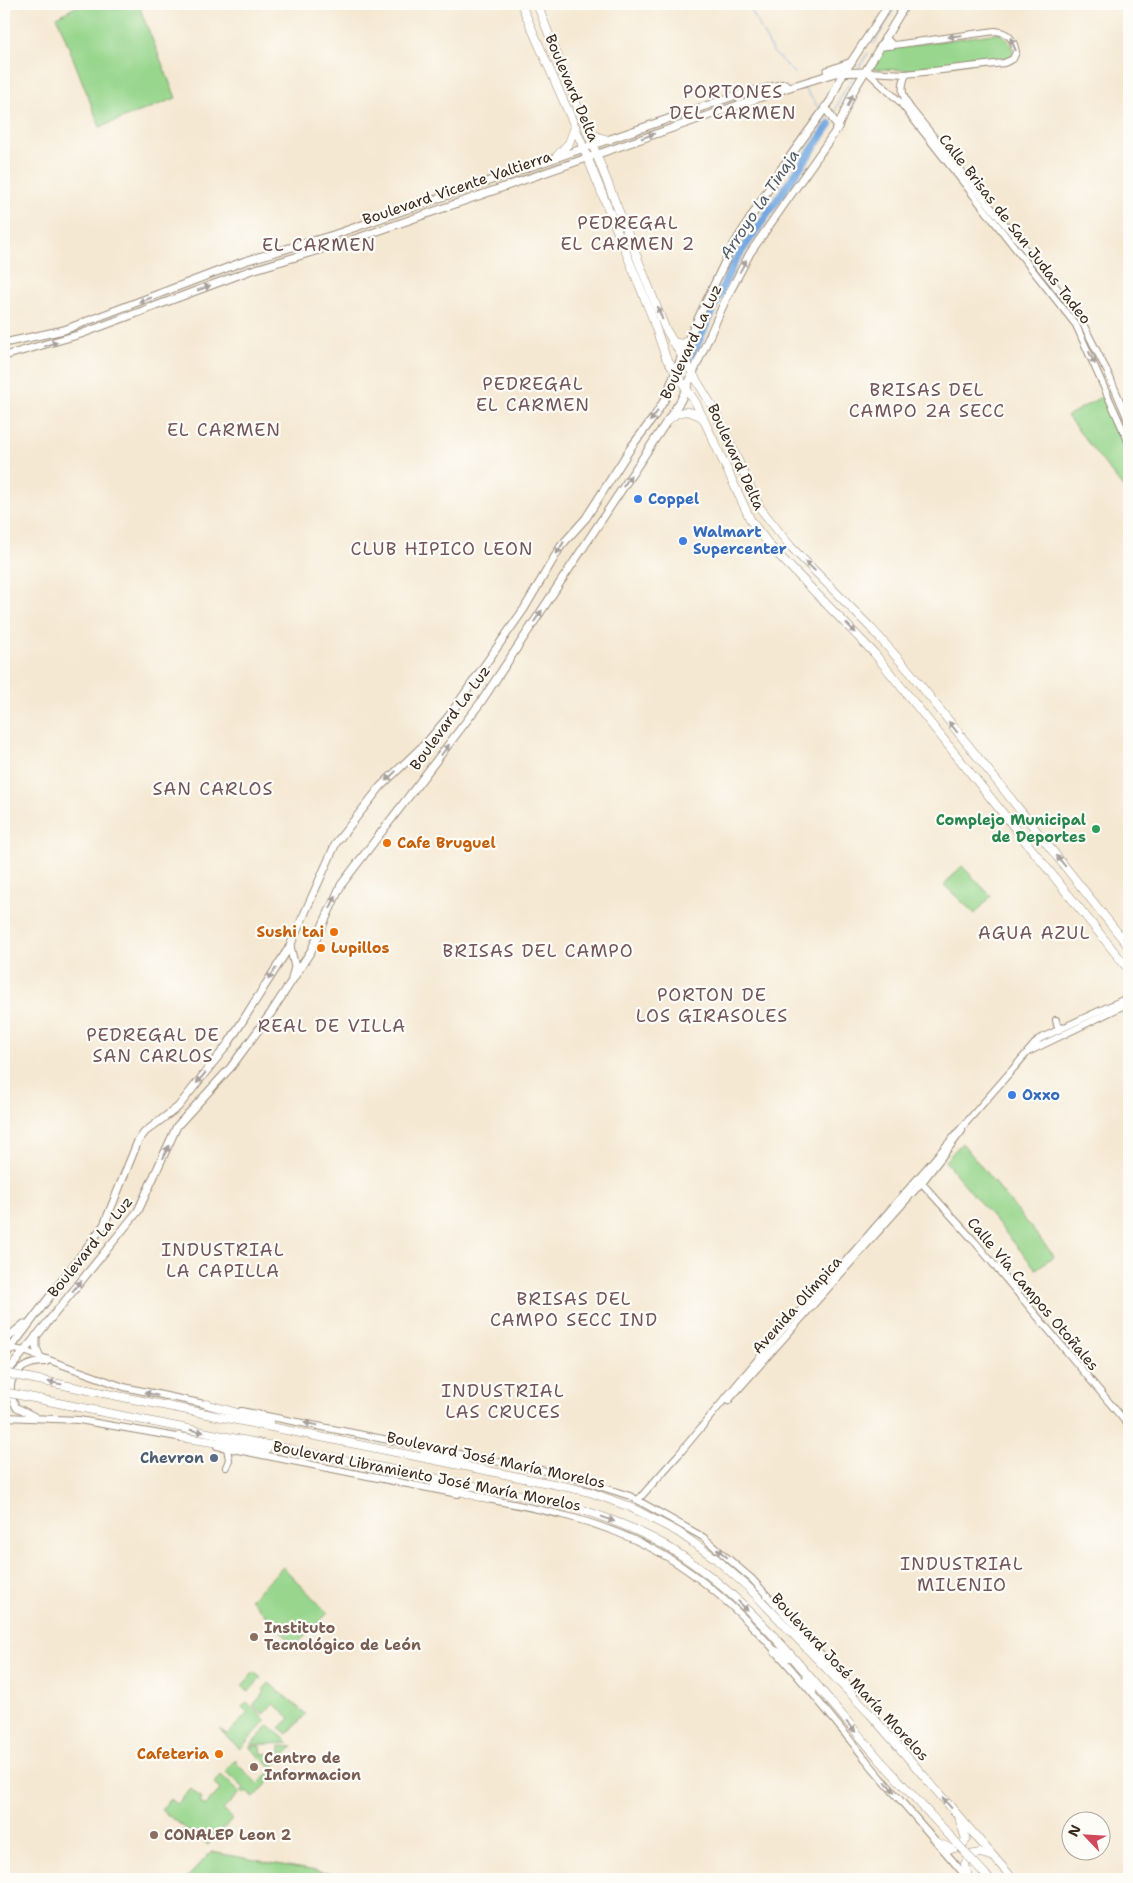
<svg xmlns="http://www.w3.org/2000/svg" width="1133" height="1883" font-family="'Shantell Sans',sans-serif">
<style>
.green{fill:#97d68c;stroke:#698055}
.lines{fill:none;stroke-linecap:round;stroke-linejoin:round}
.stream{stroke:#74a8e0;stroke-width:1}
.river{stroke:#74a8e0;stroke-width:8}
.tertiary-casing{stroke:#988978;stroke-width:8}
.secondary-casing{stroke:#988978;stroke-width:9}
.primary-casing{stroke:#988978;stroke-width:9}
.tertiary{stroke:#fff;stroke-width:6}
.secondary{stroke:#fff;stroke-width:7}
.primary{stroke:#fff;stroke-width:8}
.primary-bridge-casing{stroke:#988978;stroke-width:9;stroke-linecap:butt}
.primary-bridge{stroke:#fff;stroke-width:8}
.oneway{fill:#a79f9a}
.shop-dot{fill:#3f7fe0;stroke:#fdfcf7;stroke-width:2}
.leisure-dot{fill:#2e9e5b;stroke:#fdfcf7;stroke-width:2}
.food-dot{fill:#e8710a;stroke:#fdfcf7;stroke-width:2}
.service-dot{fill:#5c6f8a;stroke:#fdfcf7;stroke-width:2}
.education-dot{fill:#8d6e63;stroke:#fdfcf7;stroke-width:2}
.labels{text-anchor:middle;stroke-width:4.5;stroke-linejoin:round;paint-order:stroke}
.street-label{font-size:15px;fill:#3b2a1e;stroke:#fdfcf7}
.shop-label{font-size:15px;font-weight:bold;fill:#366cbe;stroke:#fdfcf7;text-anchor:start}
.leisure-label{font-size:15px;font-weight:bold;fill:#27864d;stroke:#fdfcf7;text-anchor:end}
.food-label{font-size:15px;font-weight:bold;fill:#c56008;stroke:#fdfcf7;text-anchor:start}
.service-label{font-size:15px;font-weight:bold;fill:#4e5e75;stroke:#fdfcf7;text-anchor:end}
.education-label{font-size:15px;font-weight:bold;fill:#785e54;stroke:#fdfcf7;text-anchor:start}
.water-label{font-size:16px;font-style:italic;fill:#525c6c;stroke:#fdfcf7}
.quarter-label{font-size:18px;letter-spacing:1px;fill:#72565d;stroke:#fdfcf7}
</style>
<rect width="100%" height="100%" fill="#fdfcf7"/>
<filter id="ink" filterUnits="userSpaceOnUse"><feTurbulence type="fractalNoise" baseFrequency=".02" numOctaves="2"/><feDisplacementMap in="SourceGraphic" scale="10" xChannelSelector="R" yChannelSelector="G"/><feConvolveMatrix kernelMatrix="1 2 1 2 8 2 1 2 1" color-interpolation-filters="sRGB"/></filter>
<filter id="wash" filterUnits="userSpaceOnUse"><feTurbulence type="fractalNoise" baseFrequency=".0096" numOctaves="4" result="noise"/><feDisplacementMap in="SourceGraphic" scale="20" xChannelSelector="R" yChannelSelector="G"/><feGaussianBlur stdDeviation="1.12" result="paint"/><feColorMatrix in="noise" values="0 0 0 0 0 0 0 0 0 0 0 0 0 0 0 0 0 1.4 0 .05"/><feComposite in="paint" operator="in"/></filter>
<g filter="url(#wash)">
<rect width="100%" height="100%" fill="#f5e8d2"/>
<!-- green -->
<g class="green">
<path d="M81 4H138L176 98 100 127 57 17Z"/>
<path d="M999 33C1007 38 1012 43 1013 53L1011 57 910 70 869 69 882 49Z"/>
<path d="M1105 395 1129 452V495L1067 416Z"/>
<path d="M962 866 991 896 975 914 944 885Z"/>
<path d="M962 1143 1054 1256 1036 1269 945 1161Z"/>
<path d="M283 1567 328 1613 295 1646 250 1599Z"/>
<path d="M254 1672 261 1678 248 1692 242 1686Z"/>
<path d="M269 1683 306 1714 287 1734 280 1728 290 1718 274 1704 263 1714 253 1705 265 1692 263 1690Z"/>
<path d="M247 1702 266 1721 240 1749 219 1729 227 1734 248 1713 242 1707Z"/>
<path d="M269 1725 289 1743 251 1745Z"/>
<path d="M261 1746 262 1754 280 1753V1746L293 1747 272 1768 249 1747Z"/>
<path d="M236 1759V1763L258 1784 272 1770 276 1774 254 1798 246 1792 244 1794 241 1791 244 1788 225 1771Z"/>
<path d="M221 1775 240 1793 223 1810 233 1819 208 1845 161 1810 170 1799 176 1804 191 1789 201 1798 199 1801 205 1806 220 1790 214 1783Z"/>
<path d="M211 1852 343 1876V1879H186Z"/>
</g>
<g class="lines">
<!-- stream -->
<g class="stream">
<path d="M748 4 773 52 795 74"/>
<path d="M874 44 897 4"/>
<path d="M859 67 868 53"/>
<path d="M804 87 820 110"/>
<path d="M834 115 840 98 853 77"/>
<path d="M825 117 831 123"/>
</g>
<!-- river -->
<path class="river" d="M691 358 734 262 830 124"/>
</g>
</g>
<g filter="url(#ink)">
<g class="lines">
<!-- tertiary casing -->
<g class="tertiary-casing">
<g id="tertiary">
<path d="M880 47 995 31C1008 32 1014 39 1016 52L1013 59 1004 63 906 74C900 88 902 97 911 109L1078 314 1108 373 1129 422"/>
<path d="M868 72 906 74"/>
<path d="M869 73 899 101 1076 325 1129 443"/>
<path d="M1056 1020 1057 1025 1062 1028"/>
<path d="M1030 1051 1129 1003"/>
<path d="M919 1180 975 1242 1129 1426"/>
<path d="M4 1347 24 1351 124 1387 209 1405"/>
<path d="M728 1401 924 1180 962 1131"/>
<path d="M241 1411 561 1474 630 1496 703 1537 752 1579 843 1678 854 1695"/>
<path d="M34 1416 16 1407C2 1381 18 1362 46 1362"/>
<path d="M5 1417 79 1420 183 1438"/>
<path d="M217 1446 458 1494"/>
<path d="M226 1467 229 1460 227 1448"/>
<path d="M482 1498C541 1509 599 1520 653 1549 738 1594 807 1687 867 1761 900 1801 935 1839 968 1879"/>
<path d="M638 1500 679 1454 779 1334 843 1264 1039 1039 1129 997"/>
</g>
</g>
<!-- secondary casing -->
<g class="secondary-casing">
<g id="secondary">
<path d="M885 38 892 45"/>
<path d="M827 71 852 62"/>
<path d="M825 107 838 127"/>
<path d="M4 343 64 330 245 261 333 235 737 95 785 84"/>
<path d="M4 356 81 334 249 271 352 240 790 87 835 73 864 72"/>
<path d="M290 946 295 967 292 978"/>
<path d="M36 1336V1348L40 1357"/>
<path d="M4 1341 24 1324"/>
<path d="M4 1357 104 1225 138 1141 145 1132 178 1107 228 1044 290 946 336 843 381 786 428 741 449 716 524 609 561 546 586 518 632 446 654 417 665 399 688 340 730 251 781 169 831 100 840 79 889 4"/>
<path d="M4 1376 138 1211 177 1126 231 1067 271 1013 311 951 341 885 481 702 681 400 725 301 750 253 837 129 854 90 906 4"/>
<path d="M4 1418 9 1417"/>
</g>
</g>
<!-- primary casing -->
<g class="primary-casing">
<g id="primary">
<path d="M521 4 575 127 651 314 666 358 696 403 751 521 771 547 874 653 1129 970"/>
<path d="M537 4 665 328 714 409 760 508 791 547 871 628 910 672 1129 947"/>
<path d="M589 131 598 137 609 140"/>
<path d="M556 157 569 143 575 127"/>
<path d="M672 342 682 344 688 340"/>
<path d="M667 421C680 409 688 409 703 418"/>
<path d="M103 1393 558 1485 590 1492 630 1507 678 1532 715 1558 750 1589 871 1715 1013 1879"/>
<path d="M206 1404 269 1422"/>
<path d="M98 1411 564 1504C603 1516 642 1530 676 1552 757 1603 819 1690 881 1761"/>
<path d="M179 1437 266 1450"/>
<path d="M424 1453 459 1459 480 1458"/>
<path d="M435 1484 487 1499"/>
<path d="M775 1651 789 1657"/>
<path d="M807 1679 812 1691"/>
<path d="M938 1843 951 1849 962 1846 966 1839 960 1821"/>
<path d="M984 1873 989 1879"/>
<path d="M968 1878 965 1864 970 1855 980 1853 991 1856"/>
</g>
</g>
<!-- tertiary -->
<use href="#tertiary" class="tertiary"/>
<!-- secondary -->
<use href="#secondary" class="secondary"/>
<!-- primary -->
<use href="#primary" class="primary"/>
<!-- primary-bridge casing -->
<g class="primary-bridge-casing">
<g id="primary-bridge">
<path d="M4 1373 103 1393"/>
<path d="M4 1392 98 1411"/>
<path d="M881 1761 984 1873"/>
</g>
</g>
<!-- primary-bridge -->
<use href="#primary-bridge" class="primary-bridge"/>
</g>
<!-- one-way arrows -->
<defs><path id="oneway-solid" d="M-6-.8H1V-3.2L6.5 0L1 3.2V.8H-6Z" transform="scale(1.25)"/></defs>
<g class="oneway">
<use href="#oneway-solid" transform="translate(955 36) rotate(172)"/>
<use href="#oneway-solid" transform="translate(1013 44) rotate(-113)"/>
<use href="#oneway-solid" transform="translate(850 101) rotate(-67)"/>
<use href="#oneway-solid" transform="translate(648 136) rotate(-19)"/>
<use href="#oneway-solid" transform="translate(743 266) rotate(-62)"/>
<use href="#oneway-solid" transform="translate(204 288) rotate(-21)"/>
<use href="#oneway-solid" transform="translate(145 300) rotate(159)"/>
<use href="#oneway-solid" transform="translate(660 313) rotate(-110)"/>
<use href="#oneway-solid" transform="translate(51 344) rotate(-17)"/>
<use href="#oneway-solid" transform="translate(1092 358) rotate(64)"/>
<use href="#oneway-solid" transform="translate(654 416) rotate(126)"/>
<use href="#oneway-solid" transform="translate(627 481) rotate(-56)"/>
<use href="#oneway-solid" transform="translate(560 548) rotate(122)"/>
<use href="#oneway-solid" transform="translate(810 566) rotate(-135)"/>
<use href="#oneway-solid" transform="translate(538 616) rotate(-56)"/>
<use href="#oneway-solid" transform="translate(851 628) rotate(46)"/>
<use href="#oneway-solid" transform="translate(953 727) rotate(-129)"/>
<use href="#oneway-solid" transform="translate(445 750) rotate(-53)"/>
<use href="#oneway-solid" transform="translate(391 776) rotate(136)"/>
<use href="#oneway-solid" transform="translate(1061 861) rotate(-129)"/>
<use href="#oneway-solid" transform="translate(333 902) rotate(-66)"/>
<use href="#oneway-solid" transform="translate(272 974) rotate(124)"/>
<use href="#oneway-solid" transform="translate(201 1078) rotate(130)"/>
<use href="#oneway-solid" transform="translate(166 1152) rotate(-66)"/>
<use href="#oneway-solid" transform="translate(77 1286) rotate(-49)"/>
<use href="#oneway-solid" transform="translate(55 1383) rotate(-169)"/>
<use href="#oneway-solid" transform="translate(151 1394) rotate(-167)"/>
<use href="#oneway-solid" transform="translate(311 1424) rotate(-169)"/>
<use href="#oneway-solid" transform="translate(197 1431) rotate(10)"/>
<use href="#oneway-solid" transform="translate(608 1519) rotate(21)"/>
<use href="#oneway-solid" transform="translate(722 1553) rotate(-140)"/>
<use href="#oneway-solid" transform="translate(743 1606) rotate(46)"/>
<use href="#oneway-solid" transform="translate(851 1727) rotate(48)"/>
<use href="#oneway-solid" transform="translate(890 1787) rotate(49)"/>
<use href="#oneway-solid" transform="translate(947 1803) rotate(-131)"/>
</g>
</g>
<!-- markers -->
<g class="shop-dot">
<circle cx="638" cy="499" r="5"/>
<circle cx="683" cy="541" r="5"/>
<circle cx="1012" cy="1095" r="5"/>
</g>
<circle class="leisure-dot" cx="1096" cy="829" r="5"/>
<g class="food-dot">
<circle cx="387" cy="843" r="5"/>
<circle cx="334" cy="932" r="5"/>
<circle cx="321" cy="948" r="5"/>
<circle cx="219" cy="1754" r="5"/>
</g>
<circle class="service-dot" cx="214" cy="1458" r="5"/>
<g class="education-dot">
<circle cx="254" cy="1637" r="5"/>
<circle cx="254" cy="1767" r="5"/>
<circle cx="154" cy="1835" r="5"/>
</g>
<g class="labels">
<!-- street labels -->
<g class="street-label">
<text transform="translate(572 88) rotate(67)" y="5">Boulevard Delta</text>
<text transform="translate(457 188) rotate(-19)" y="5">Boulevard Vicente Valtierra</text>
<text transform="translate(1015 229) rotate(52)" y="5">Calle Brisas de San Judas Tadeo</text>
<text transform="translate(691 342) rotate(-65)" y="5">Boulevard La Luz</text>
<text transform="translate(736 457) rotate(65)" y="5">Boulevard Delta</text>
<text transform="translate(450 718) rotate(-54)" y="5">Boulevard La Luz</text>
<text transform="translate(90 1247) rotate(-51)" y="5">Boulevard La Luz</text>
<text transform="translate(1033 1294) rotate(50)" y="5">Calle Vía Campos Otoñales</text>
<text transform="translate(797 1305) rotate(-48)" y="5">Avenida Olímpica</text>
<text transform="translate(496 1460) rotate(12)" y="5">Boulevard José María Morelos</text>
<text transform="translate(427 1476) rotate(11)" y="5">Boulevard Libramiento José María Morelos</text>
<text transform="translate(850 1677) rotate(47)" y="5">Boulevard José María Morelos</text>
</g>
<!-- shop labels -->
<g class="shop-label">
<text x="648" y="504">Coppel</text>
<text x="693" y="537">Walmart<tspan x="693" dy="17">Supercenter</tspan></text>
<text x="1022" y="1100">Oxxo</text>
</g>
<!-- leisure labels -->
<g class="leisure-label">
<text x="1086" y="825">Complejo Municipal<tspan x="1086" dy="17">de Deportes</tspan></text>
</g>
<!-- food labels -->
<g class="food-label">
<text x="397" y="848">Cafe Bruguel</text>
<text x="324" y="937" text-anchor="end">Sushi tai</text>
<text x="331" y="953">Lupillos</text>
<text x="209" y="1759" text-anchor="end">Cafeteria</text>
</g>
<!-- service labels -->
<g class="service-label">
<text x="204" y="1463">Chevron</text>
</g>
<!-- education labels -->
<g class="education-label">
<text x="264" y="1633">Instituto<tspan x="264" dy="17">Tecnológico de León</tspan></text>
<text x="264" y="1763">Centro de<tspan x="264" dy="17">Informacion</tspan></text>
<text x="164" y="1840">CONALEP Leon 2</text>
</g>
<!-- water labels -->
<g class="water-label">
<text transform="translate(759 204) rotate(-56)" y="6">Arroyo la Tinaja</text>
</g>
<!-- quarter labels -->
<g class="quarter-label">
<text x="733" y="98">PORTONES<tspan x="733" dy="21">DEL CARMEN</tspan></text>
<text x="628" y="229">PEDREGAL<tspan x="628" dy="21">EL CARMEN 2</tspan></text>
<text x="319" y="251">EL CARMEN</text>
<text x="533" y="390">PEDREGAL<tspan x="533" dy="21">EL CARMEN</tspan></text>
<text x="927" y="396">BRISAS DEL<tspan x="927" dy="21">CAMPO 2A SECC</tspan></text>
<text x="224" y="436">EL CARMEN</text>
<text x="442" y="555">CLUB HIPICO LEON</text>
<text x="213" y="795">SAN CARLOS</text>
<text x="1034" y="939">AGUA AZUL</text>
<text x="538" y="957">BRISAS DEL CAMPO</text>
<text x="712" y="1001">PORTON DE<tspan x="712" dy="21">LOS GIRASOLES</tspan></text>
<text x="332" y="1032">REAL DE VILLA</text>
<text x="153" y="1041">PEDREGAL DE<tspan x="153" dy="21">SAN CARLOS</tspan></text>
<text x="223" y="1256">INDUSTRIAL<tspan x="223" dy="21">LA CAPILLA</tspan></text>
<text x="574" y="1305">BRISAS DEL<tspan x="574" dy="21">CAMPO SECC IND</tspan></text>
<text x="503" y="1397">INDUSTRIAL<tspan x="503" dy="21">LAS CRUCES</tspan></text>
<text x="962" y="1570">INDUSTRIAL<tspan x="962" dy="21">MILENIO</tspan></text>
</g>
</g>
<!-- margin -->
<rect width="1133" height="1883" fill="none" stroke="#fdfcf7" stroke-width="20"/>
<!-- north arrow -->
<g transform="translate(1086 1836) rotate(295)"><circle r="24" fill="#fdfcf7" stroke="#afa8a0"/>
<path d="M0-4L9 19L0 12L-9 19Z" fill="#d1495b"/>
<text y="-8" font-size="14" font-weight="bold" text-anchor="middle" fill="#3b2a1e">N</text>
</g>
</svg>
